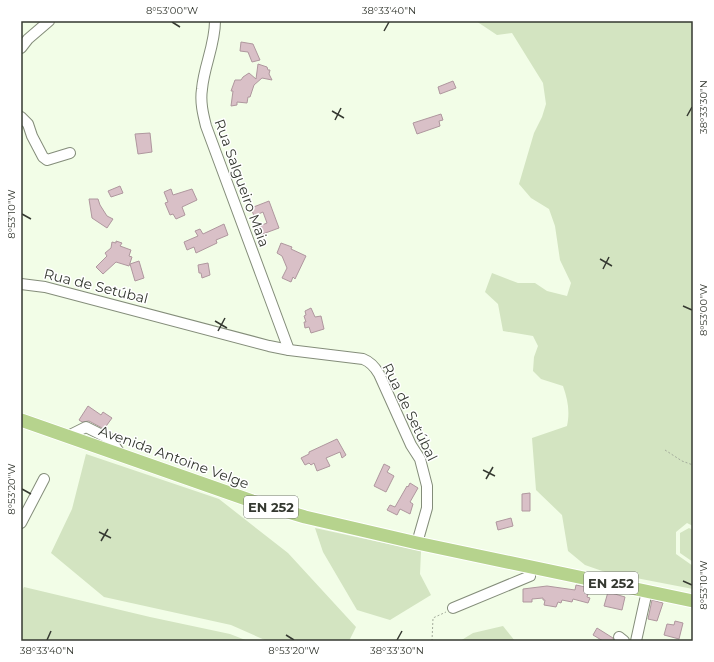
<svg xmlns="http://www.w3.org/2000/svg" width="714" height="662" font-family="Montserrat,sans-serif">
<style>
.green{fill:#d3e4c1}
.building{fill:#d9c0c7;stroke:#af979e}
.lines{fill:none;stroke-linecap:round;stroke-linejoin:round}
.minor-casing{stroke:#848d7a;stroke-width:12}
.major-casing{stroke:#fff;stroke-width:15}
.path{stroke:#a4ac9c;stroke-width:1;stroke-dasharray:2 2;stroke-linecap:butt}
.minor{stroke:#fff;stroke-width:10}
.major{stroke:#b6d38d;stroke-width:13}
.ticks{fill:none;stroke:#353931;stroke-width:1.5}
.labels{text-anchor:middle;stroke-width:3;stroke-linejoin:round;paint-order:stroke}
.shield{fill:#fff;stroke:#72746f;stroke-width:1}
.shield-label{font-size:13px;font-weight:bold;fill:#353931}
.street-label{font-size:14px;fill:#353931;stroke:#fff}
.neatline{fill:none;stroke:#353931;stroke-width:1.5}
.ticks-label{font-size:10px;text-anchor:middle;fill:#353931}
</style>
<rect width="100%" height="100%" fill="#f2fde7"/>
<!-- green -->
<g class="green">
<path d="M476 21H693V526L687 523 676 532V554L693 566V589L605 572 585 565 568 551 562 515 536 490 532 438 567 426C570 412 568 400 563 386L541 379 533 371 534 357 538 346 533 336 503 331 498 304 485 292 492 273 518 283H535L547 291 567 296 571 283 560 260 555 226 549 209 531 198 519 184 534 133 542 117 546 104 543 83 512 33 497 35Z"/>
<path d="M86 454 219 499 288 553 356 627 349 641H267L231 625 104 597 51 553 72 509Z"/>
<path d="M315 528 421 551 420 574 431 595 390 620 357 610 323 552Z"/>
<path d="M689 528 693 530V562L680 553V533Z"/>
<path d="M24 587 150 617 230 634 248 641H21V593Z"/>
<path d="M503 626 515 641H460L473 633Z"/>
</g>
<!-- building -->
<g class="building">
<path d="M241 42 253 44 260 60 252 62 248 52 240 51Z"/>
<path d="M258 64 267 67 268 70H270L269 74 272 80 262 78 254 85 250 97H248L247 103 237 102V105L231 106 233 91H231L235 80H241L243 77 249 73 256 79Z"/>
<path d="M453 81 456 88 440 94 438 87Z"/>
<path d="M441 114 443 120 439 121 440 126 417 134 413 123Z"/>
<path d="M150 133 152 152 138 154 135 134Z"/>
<path d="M120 186 123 193 111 197 108 191Z"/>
<path d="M171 189 173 195 192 189 197 200 182 207 185 215 176 219 173 214 170 215 165 203 168 202 164 192Z"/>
<path d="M89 199H98L100 205 107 216 113 219 107 228 92 218Z"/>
<path d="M269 201 279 228 260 235 257 227 267 223 263 212 254 216 251 208Z"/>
<path d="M224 224 228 235 216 240 217 243 196 253 194 247 187 250 184 242 198 236 195 231 200 229 203 234Z"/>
<path d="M116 241 122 243 120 246 131 250 129 256 132 257 129 266 116 262 103 274 96 267 107 256 105 253 111 248 112 242 116 243Z"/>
<path d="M281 243 292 247 291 249 306 256 295 279 293 277 291 282 282 278 287 268 282 256 277 253Z"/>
<path d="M139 261 144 278 135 281 130 264Z"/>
<path d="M208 263 210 275 202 278 201 273H199L198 265Z"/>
<path d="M311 308 315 317 321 316 324 329 311 333 309 327 305 328 304 322H306L304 316 306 315 305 311Z"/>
<path d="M88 406 101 415 103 412 112 418 104 429 89 421 82 422 79 420Z"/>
<path d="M337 439 346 455 342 458 340 452 326 458 330 466 317 471 314 463 311 465 309 463 305 465 301 458 309 454V452Z"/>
<path d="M384 464 390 467 387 472 394 476 386 492 374 486Z"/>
<path d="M410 483 418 488 410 502 413 504 410 514 400 509 397 515 387 510 390 505 395 507 407 486 408 487Z"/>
<path d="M530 493V511H522V494Z"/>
<path d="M511 518 513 526 498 530 496 522Z"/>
<path d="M576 585 590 588 587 597 590 598 588 603 573 599 572 602 562 600 561 603 558 602 556 607 544 605 545 600H543V598L532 599V602H523V589L547 586 575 590Z"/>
<path d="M608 592 625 597 622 610 604 606Z"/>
<path d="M652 600 663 603 657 621 648 619Z"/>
<path d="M675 621 683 623 679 639 664 635 667 624 674 625Z"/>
<path d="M597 628 613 638 614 641H603L593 635Z"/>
</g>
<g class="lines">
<!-- minor casing -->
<g class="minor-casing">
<g id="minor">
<path d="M215 21C215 45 204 66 202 89 200 102 203 114 206 126L289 350"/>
<path d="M21 48 28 39 49 21"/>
<path d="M21 117 28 124 32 136 43 157 47 160 70 153"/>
<path d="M21 284 45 287 269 346 289 350 363 359C371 362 375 367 379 374L411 445 420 459 427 486V508L417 543"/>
<path d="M68 436 86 427 110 439 121 455"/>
<path d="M21 523 44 479"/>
<path d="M453 608 530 576 529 566"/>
<path d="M619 637 624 641"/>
<path d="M636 641 647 591"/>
</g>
</g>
<!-- major casing -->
<g class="major-casing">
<path id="major" d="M21 420 252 501 305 517 417 543 693 601"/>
</g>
<!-- path -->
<g class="path">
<path d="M665 450 682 461 693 465"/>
<path d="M432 641 433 618 446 612"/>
</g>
<!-- minor -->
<use href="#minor" class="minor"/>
<!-- major -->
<use href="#major" class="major"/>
</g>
<!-- ticks -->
<path class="ticks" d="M172 22 180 27M384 31 389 22M332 111 344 118M687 116 692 107M335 120 341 108M22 214 31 219M600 259 612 266M603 269 609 257M683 306 692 310M215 321 227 328M218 331 225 318M483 470 495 476M486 479 493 467M22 489 31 494M99 532 111 538M101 541 108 529M683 581 692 585M286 635 294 640M47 640 51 631M397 640 402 631"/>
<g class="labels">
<!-- shield labels -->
<g class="shield">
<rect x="244" y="496" width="54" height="22" rx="3"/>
<rect x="584" y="572" width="54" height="22" rx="3"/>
</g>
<g class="shield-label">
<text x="271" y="512">EN 252</text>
<text x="611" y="588">EN 252</text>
</g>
<!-- street labels -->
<g class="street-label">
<text transform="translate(242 183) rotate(70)" y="5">Rua Salgueiro Maia</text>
<text transform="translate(96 286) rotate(14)" y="5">Rua de Setúbal</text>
<text transform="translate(410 412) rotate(64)" y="5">Rua de Setúbal</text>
<text transform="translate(174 457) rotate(20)" y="5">Avenida Antoine Velge</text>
</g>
</g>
<!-- border -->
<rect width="714" height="662" fill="none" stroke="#ffffff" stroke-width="44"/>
<rect x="22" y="22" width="670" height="618" class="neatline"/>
<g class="ticks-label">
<text x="172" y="14">8°53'00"W</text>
<text x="389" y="14">38°33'40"N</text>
<text transform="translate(703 107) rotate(-90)" y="4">38°33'30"N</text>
<text transform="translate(11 214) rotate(-90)" y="4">8°53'10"W</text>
<text transform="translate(703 310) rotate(-90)" y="4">8°53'00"W</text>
<text transform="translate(11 489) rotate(-90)" y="4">8°53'20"W</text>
<text transform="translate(703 585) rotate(-90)" y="4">8°53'10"W</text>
<text x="47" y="654">38°33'40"N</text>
<text x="294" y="654">8°53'20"W</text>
<text x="397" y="654">38°33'30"N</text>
</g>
</svg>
